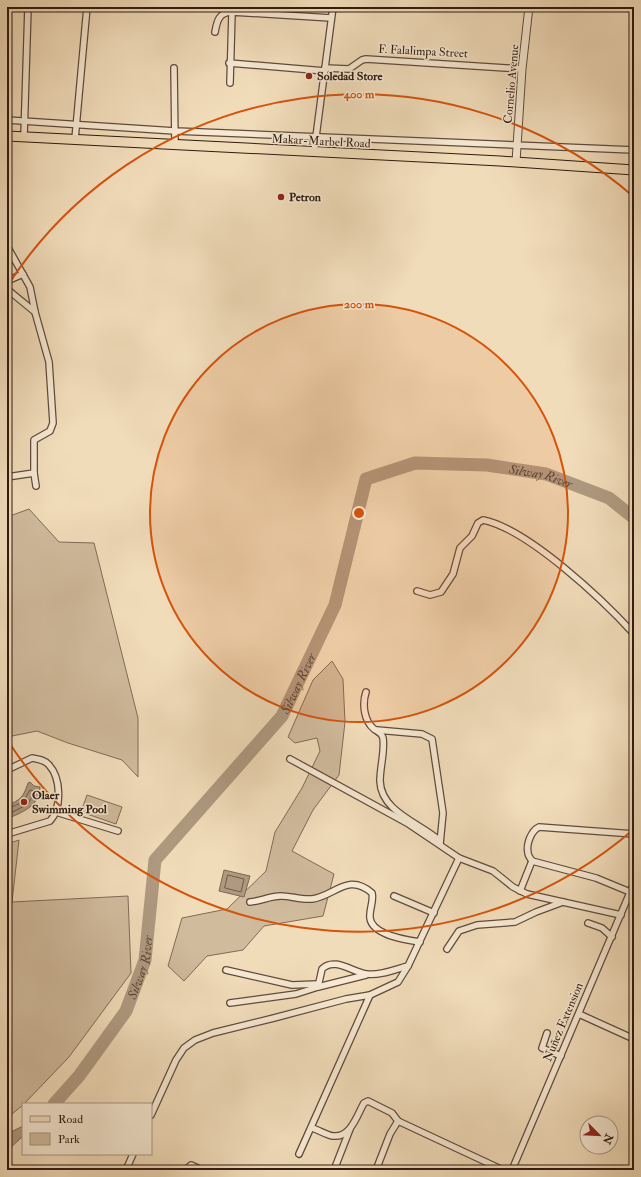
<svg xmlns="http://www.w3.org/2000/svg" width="641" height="1177" font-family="'IM FELL Double Pica',serif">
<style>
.green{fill:#d0bb9d;stroke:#806b57}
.water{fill:#af9a81;stroke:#7c6754}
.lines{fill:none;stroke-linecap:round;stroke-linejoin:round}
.shore{stroke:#6f5a49;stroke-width:1}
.river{stroke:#af9a81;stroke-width:13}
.minor-casing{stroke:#604b3b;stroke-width:8}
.tertiary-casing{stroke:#604b3b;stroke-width:9}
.primary-casing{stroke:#2f1b11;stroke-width:11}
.minor{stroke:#f6e8d2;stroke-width:5.5}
.tertiary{stroke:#f6e8d2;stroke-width:7}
.primary{stroke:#f1dcba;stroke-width:9}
.ring{fill:none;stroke:#d6530c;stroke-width:2}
.poi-dot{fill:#8f2418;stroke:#f6e8d2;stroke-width:1.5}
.labels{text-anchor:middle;stroke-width:3;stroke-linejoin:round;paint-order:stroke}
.street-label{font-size:12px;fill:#2f1b11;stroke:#f6e8d2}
.poi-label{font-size:12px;font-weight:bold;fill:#2f1b11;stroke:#f6e8d2;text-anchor:start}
.water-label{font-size:13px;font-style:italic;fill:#5c4738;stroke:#f6e8d2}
.centre{fill:#d6530c;stroke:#f6e8d2;stroke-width:2}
.ring-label{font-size:12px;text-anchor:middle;font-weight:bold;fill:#d6530c;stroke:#f6e8d2;stroke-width:3;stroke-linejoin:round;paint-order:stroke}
</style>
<rect width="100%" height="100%" fill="#f1dcba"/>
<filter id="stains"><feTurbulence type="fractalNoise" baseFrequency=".005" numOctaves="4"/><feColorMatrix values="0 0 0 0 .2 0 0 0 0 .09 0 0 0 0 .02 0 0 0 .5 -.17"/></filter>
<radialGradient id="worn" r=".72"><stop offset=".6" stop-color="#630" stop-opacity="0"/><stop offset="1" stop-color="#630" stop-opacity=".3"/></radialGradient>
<!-- green -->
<g class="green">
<path d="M29 509 59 542 94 543 138 718V777L122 760 68 743 37 731 7 737V517Z"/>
<path d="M332 661 343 679 345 722 339 775 313 810 292 851 334 874 323 916 264 926 243 950 207 956 184 981 168 966 182 918 227 909 266 871 275 832 302 788 320 751 317 738 295 743 288 737 313 680Z"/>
<path d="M87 795 122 807 116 824 81 812Z"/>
<path d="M19 840 12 902 128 896 131 973 69 1057 23 1105 7 1118V844Z"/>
</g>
<!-- water -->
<g class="water">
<path d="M30 782 34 786 40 787C39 807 22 812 7 819V806C21 799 23 798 28 783Z"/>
<path d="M224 870 250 876 244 897 219 891Z"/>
<path d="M23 1126V1136L7 1151V1134Z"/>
</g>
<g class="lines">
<!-- shore -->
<g class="shore">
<path d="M7 809 23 802 30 790 35 791 28 804 7 815"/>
<path d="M228 875 244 879 241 892 225 888Z"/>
</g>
<!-- river -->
<path class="river" id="s1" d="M54 1104 79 1076 126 1011 145 960 155 860 282 716 335 605 366 479 415 463 487 465 546 474 609 498 634 518"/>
<!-- minor casing -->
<g class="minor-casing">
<g id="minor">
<path d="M215 32C217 21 219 12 232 12L233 7"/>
<path d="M229 63 325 71"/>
<path d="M174 68 175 145"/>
<path d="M325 68 349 69 362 60 366 59 522 69"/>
<path d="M230 83 232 12 331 18"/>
<path d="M7 120 175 131 634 150"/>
<path d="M24 136 28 7"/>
<path d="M75 139 87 7"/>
<path d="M314 152 333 7"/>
<path d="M7 246 30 287 35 312"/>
<path d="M7 281 23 274"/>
<path d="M7 289 35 312 49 362 53 423 50 431 34 440V473L7 477"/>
<path d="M34 473 36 486"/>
<path d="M417 591 430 595 441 592 453 574 460 548 472 536 478 523 483 520C528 529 603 600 634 634"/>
<path d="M366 692C362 704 364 721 374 729 378 732 382 733 383 738 385 751 380 767 380 781 381 812 420 823 440 841"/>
<path d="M377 730 422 734 432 739 443 813 440 844"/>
<path d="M290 759 407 823 459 858 493 871 513 887 527 894 621 915"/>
<path d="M7 770 32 758C38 759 45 760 49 765 61 778 62 808 50 821L7 834"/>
<path d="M56 812 118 831"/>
<path d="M532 861C531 859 528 856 528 853 526 844 531 831 539 827L634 834"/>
<path d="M520 891 532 861 596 878 630 892"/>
<path d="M394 896 434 913"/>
<path d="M250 902C261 901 270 896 281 896 291 896 301 900 312 899 335 896 348 872 372 893 374 902 369 909 370 918 372 935 406 940 420 942"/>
<path d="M588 923 602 928 612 937"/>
<path d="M447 949 459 931 477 925 515 922 536 912 563 902"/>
<path d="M226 970 292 985 318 984"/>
<path d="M318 987 366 975"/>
<path d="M230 1003 296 994 318 987 322 969C334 956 354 973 367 974 380 976 396 969 408 966L459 858"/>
<path d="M579 1014 634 1039"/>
<path d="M547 1033 542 1048 561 1056"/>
<path d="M151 1115 176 1060 184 1048 195 1040 213 1033 274 1018 346 999 370 995 398 982 408 966"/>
<path d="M312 1128C319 1130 326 1135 333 1136 351 1138 357 1115 364 1103L368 1101 392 1113 398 1121"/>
<path d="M299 1154 370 995"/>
<path d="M126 1170 133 1154"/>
<path d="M185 1170 191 1165 202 1170"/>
<path d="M334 1170 350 1129"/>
<path d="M376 1170 390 1134 398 1121 503 1170"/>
<path d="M512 1170 634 883"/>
</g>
</g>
<!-- tertiary casing -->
<g class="tertiary-casing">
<path id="tertiary" d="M516 162 522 69 529 7"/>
</g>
<!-- primary casing -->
<g class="primary-casing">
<path id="primary" d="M7 136 500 161 634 170"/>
</g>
<!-- minor -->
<use href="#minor" class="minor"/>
<!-- tertiary -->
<use href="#tertiary" class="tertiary"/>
<!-- primary -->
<use href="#primary" class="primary"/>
</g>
<!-- distance rings -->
<circle cx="359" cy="513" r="209" fill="#d6530c" fill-opacity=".12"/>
<g class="ring">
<circle cx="359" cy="513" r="209"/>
<path d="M634 829A419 419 0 0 1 8 741M8 285A419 419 0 0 1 634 197"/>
</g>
<!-- markers -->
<g class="poi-dot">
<circle cx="309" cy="76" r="4"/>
<circle cx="281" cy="197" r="4"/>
<circle cx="24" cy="802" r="4"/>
</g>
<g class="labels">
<!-- street labels -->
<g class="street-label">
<text transform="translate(423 51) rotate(3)" y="4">F. Falalimpa Street</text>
<text transform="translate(511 84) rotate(-85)" y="4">Cornelio Avenue</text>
<text transform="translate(321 141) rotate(3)" y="4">Makar-Marbel Road</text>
<text transform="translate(563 1022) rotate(-67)" y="4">Nuñez Extension</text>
</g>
<!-- poi labels -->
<g class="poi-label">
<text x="317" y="80">Soledad Store</text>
<text x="289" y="201">Petron</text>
<text x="32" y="799">Olaer<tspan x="32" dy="14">Swimming Pool</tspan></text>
</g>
<!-- water labels -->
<g class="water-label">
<text dy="5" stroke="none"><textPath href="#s1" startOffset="896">Silway River</textPath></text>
<text dy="5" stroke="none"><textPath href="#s1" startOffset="501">Silway River</textPath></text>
<text dy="5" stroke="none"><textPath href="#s1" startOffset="164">Silway River</textPath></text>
</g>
</g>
<circle cx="359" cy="513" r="6" class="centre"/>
<g class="ring-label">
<text x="359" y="98">400 m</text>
<text x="359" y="308">200 m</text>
</g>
<!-- margin -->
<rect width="641" height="1177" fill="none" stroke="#f1dcba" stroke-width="24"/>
<rect x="8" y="8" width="625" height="1161" fill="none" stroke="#2f1b11" stroke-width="2"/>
<rect x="12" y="12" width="617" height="1153" fill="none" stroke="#2f1b11"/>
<!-- legend -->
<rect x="22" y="1103" width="130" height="52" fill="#f6e8d2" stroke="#a69685"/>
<rect x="30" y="1116" width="20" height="6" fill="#f1dcba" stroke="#a69685"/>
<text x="58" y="1123" font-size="12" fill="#2f1b11">Road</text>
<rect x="30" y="1133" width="20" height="12" fill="#d0bb9d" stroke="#a69685"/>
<text x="58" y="1143" font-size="12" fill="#2f1b11">Park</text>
<!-- north arrow -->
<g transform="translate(599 1135) rotate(114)"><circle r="19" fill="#f6e8d2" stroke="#a69685"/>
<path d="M0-3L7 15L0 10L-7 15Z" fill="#8f2418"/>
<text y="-6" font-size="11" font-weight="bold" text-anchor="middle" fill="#2f1b11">N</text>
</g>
<rect width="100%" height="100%" filter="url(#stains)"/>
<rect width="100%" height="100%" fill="url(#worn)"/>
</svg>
